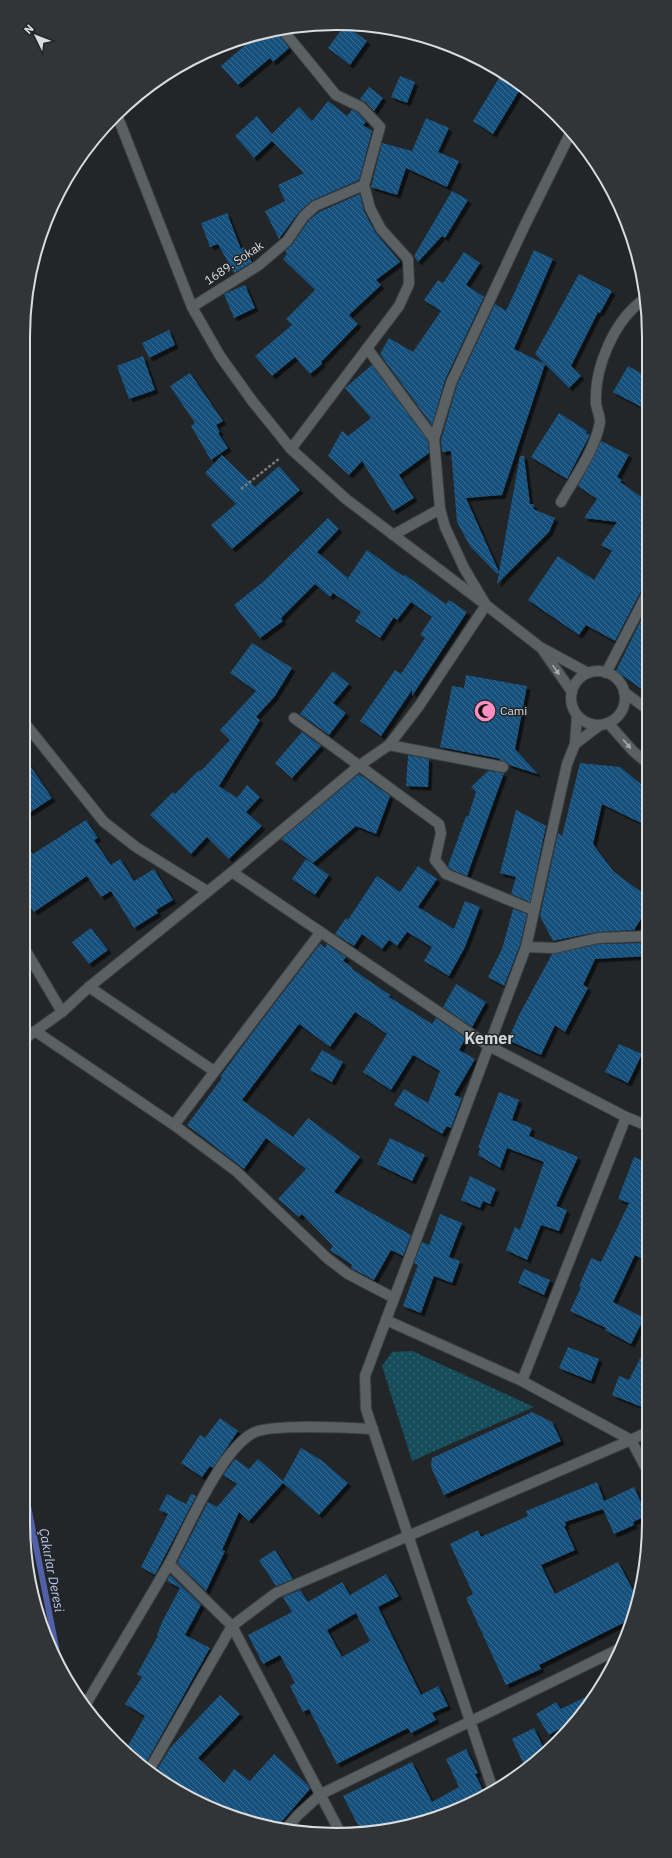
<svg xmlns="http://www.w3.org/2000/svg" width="672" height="1858" font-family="'IBM Plex Sans',sans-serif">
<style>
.grass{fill:url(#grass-dots)}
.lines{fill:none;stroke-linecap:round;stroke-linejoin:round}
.stream{stroke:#5160a9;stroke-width:6}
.building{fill:url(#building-back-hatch);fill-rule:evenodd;filter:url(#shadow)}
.street-casing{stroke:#3d4042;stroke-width:12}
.secondary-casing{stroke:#3d4042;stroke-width:12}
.path{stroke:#777a7c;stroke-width:2.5;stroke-dasharray:3 2;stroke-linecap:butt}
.street{stroke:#5b6062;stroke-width:10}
.secondary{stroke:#5b6062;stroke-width:10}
.oneway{fill:#a7abac}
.labels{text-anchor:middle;stroke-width:3;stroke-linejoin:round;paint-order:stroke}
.street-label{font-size:12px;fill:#daddde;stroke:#222628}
.poi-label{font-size:12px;fill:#daddde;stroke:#222628;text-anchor:start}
.water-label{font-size:13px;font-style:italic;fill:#bac6ee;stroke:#222628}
.district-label{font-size:16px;font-weight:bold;fill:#d1d7d9;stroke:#222628}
.rim{fill:none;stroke:#daddde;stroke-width:2}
</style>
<defs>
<pattern id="grass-dots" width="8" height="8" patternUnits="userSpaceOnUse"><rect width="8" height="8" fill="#174c5a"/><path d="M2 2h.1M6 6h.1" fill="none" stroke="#386571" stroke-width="1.8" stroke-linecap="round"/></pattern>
<pattern id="building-back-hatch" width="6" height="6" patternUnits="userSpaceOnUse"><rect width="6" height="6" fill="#19517d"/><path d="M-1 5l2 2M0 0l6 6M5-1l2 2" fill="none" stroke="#3a6a8f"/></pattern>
<filter id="shadow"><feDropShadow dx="3.5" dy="3.5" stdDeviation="0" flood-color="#0009"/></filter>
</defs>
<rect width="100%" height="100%" fill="#222628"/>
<!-- grass -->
<path class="grass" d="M412 1351 534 1407 412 1461 382 1366 392 1352Z"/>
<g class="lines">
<!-- stream -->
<path class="stream" d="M23 1481 59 1662"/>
</g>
<!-- building -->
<g class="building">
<path d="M345 25 367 41 350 65 328 48Z"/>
<path d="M276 30 289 48 273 62 270 58 238 85 221 66 257 35Z"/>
<path d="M502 73 521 88 493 134 473 121Z"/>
<path d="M400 76 415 82 407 103 391 97Z"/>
<path d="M369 87 383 98 374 111 366 102 360 99Z"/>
<path d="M328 101 347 116 352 110 357 112 366 122 363 125 372 131 359 180 311 201 299 212 279 239 265 211 285 201 278 185 304 173 272 141 254 158 235 136 257 116 272 134 299 107 312 121Z"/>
<path d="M426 118 449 128 438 152 459 161 447 187 406 168 397 195 371 187 382 143 412 151Z"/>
<path d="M452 191 468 200 445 238 442 236 418 262 414 256Z"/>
<path d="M360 194 364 211 375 232 400 262 376 280 381 285 349 315 358 324 321 362 322 364 310 374 295 357 272 376 255 356 292 325 286 319 315 290 283 259 287 254 285 251 292 245 309 220 319 212Z"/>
<path d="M227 213 241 249 244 247 252 262 234 273 218 244 210 247 201 223Z"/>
<path d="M534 250 553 259 514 349 545 364 502 495 466 498 499 572 520 456H524L530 504H534L533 509 555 518 549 532 497 584 499 573 497 574 470 546 457 522 451 451 442 452 441 440 457 385 495 304 506 311Z"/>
<path d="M464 252 480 263 466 285 484 297 445 380 432 425 380 354 389 338 413 352 441 311 424 300 438 280 443 283Z"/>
<path d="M579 274 612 291 600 313 598 312 571 366 581 376 569 388 535 354Z"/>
<path d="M245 285 255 308 234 318 224 294Z"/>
<path d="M169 330 175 345 149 358 142 343Z"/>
<path d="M143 356 155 390 129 399 117 366Z"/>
<path d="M372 365 428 441 429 453 399 475 414 498 393 511 362 461 349 475 328 456 342 431 348 436 371 418 345 388Z"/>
<path d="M628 366 646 376 647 410 613 392Z"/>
<path d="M190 373 223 421 216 425 220 432 218 433 228 448 211 460 191 426 195 423 170 386Z"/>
<path d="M559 413 587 431 586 433 590 435 567 479 531 457Z"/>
<path d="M601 441 629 455 617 477 622 480 620 482 647 501V588L641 591 615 641 586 625 579 635 528 600 558 556 594 580 612 551 601 545 617 522 584 518 597 499 578 486Z"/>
<path d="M222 455 255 487 279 466 300 490 232 549 211 525 236 504 205 473Z"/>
<path d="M328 518 339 529 317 552 348 578 367 550 403 576 405 575 446 604 449 600 467 612 412 696V690L381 736 360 721 395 670 401 674 425 638 420 635 432 617 411 602 397 620 394 617 380 638 355 621 361 612 333 593 330 597 315 584 281 618 283 621 260 638 234 605 263 582Z"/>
<path d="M647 608V693L616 671Z"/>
<path d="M252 643 292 668 275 696 256 717 260 720 219 786 237 798 247 785 260 797 246 812 262 826 229 859 207 837 191 854 150 815 173 792 175 794 199 770 201 771 230 740 220 730 256 691 230 673Z"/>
<path d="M333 671 349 684 333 703 346 713 329 735 300 714Z"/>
<path d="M466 675 527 686 515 749 538 774 509 765 507 762 499 760 501 759 440 747 452 686 464 688Z"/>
<path d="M302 732 321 746 292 778 275 763Z"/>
<path d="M23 755 52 798 23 817Z"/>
<path d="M408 755 429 759 428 787 406 786Z"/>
<path d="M580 763 620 767 647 789V826L602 804 593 844 614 872 648 897V908L634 930 597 932 553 941 540 916 558 833 562 836Z"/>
<path d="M488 771 504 773 467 876 450 869 448 866 466 816 468 817 476 792 471 787Z"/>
<path d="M359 774 390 796 376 834 356 826 313 863 281 839Z"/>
<path d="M516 810 546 826 530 902 511 894 516 877 500 873Z"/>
<path d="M86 820 98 838 94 840 111 865 120 859 134 881 154 869 173 900 156 910 158 913 134 928 111 891 101 897 87 876 34 912 23 896V839L33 854Z"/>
<path d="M306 859 329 875 315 895 292 879Z"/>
<path d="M418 866 437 879 418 907 454 929 465 901 480 907 465 947 449 976 424 961 432 947 407 932 397 946 389 940 382 949 362 934 354 946 335 934 346 918 348 920 377 876 400 892Z"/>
<path d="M513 909 527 914 520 945 504 986 488 977 502 949Z"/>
<path d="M91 928 108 950 89 964 72 942Z"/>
<path d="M648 943V956L595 959 583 985 588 988 565 1032 555 1025 541 1055 508 1040 519 1015 552 954 599 944Z"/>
<path d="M320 944 325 948 327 944 346 957 343 961 353 968 352 969 390 995 389 997 432 1024 436 1018 466 1038 459 1050 475 1059 454 1095 462 1098 451 1128 447 1126 442 1134 394 1105 404 1089 428 1103 440 1071 413 1055 391 1090 363 1072 387 1034 355 1012 330 1047 299 1024 242 1100 293 1137 308 1118 360 1157 334 1192 411 1235 403 1256 391 1250 374 1280 351 1268 352 1265 330 1250 333 1246 302 1214 299 1217 278 1199 306 1169 266 1138 244 1169 187 1125 222 1078 220 1077 253 1032Z"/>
<path d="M456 984 486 1002 472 1027 443 1007Z"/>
<path d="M619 1044 642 1054 628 1083 605 1072Z"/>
<path d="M322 1050 343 1062 332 1082 310 1070Z"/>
<path d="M499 1092 519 1100 512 1120 532 1128 529 1136 578 1157 556 1206 567 1210 559 1231 541 1225 527 1260 506 1250 515 1227 520 1230 544 1162 507 1148 500 1168 478 1155 480 1148H478Z"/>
<path d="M390 1138 425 1155 412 1181 377 1164Z"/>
<path d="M634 1157 648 1163V1262L635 1255 613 1302 644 1318 631 1344 605 1330 606 1328 570 1311 581 1287 579 1286 591 1258 601 1262 629 1203 618 1199Z"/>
<path d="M470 1176 496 1189 490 1204 483 1201 480 1208 461 1200Z"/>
<path d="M440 1214 462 1223 449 1257 460 1261 452 1283 434 1276 421 1313 403 1306 418 1265 414 1263 422 1242 429 1245Z"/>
<path d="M524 1269 550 1280 544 1295 518 1283Z"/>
<path d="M649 1341V1410L612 1395 619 1376 629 1380Z"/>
<path d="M568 1347 599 1359 591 1381 559 1368Z"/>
<path d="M532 1412 552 1422 561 1441 444 1495 431 1467 432 1458Z"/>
<path d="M220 1418 238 1431 213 1468 210 1466 202 1477 181 1463 200 1435 205 1438Z"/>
<path d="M301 1448 321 1460 348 1483 319 1515 283 1483 249 1521 239 1512 222 1550 225 1551 206 1591 177 1563 208 1502 217 1507 237 1484 223 1475 235 1459 249 1469 258 1459 283 1481Z"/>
<path d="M597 1482 604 1501 634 1487 647 1515 633 1522 634 1525 614 1534 603 1509 565 1522 566 1526H564L575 1550 541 1565 555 1594 618 1562 633 1590 641 1587 638 1603 631 1619 539 1665 541 1669 506 1685 466 1598 473 1594 450 1544 478 1530 481 1537 528 1516 526 1511Z"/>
<path d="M167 1494 186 1504 191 1494 196 1496 155 1575 141 1567 168 1514 159 1510Z"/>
<path d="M275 1550 293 1579 276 1586 259 1560Z"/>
<path d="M386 1574 399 1596 378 1607 421 1695 438 1686 448 1706 432 1713 436 1720 411 1733 408 1728 337 1764 309 1709 303 1712 290 1686 295 1683 280 1655 263 1664 248 1635 292 1612 283 1597 300 1590 308 1602 342 1582 350 1595ZM356 1613 370 1641 342 1657 327 1630Z"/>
<path d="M170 1575 201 1605 185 1635 210 1648 143 1768 125 1751 145 1716 125 1704 142 1677 137 1674 158 1636 157 1635 162 1622 180 1588 167 1581Z"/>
<path d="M598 1691 579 1717 549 1735 536 1714 556 1702 561 1709Z"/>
<path d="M220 1695 240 1714 198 1758 224 1783 234 1769 250 1781 274 1754 308 1785 310 1789 277 1827 197 1803 154 1775 170 1748Z"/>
<path d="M534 1728 546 1753 526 1769 512 1739Z"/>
<path d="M466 1749 478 1773 475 1774 485 1794 417 1824 362 1833 343 1796 412 1762 432 1802 459 1787 446 1759Z"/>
</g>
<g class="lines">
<!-- street casing -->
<g class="street-casing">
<g id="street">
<path d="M282 29 336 95 361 107 380 127 364 185 370 208 381 229 408 259 409 284 399 306 291 449"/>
<path d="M117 115 192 307 220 356 253 402 291 449 346 499 486 605"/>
<path d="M192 307 259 265 287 241 304 216 315 206 364 185"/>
<path d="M367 348 434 439"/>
<path d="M561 502C574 479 596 448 600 422 600 416 597 410 596 404 594 367 615 318 646 298"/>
<path d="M393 535 440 509"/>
<path d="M606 673 647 594"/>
<path d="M294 718 439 824 441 833 435 860 446 874 533 910"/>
<path d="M23 721 104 822 136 847 207 891"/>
<path d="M389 745 503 767"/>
<path d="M232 872 489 1046 626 1117 648 1126"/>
<path d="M23 946 62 1012"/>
<path d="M526 947 555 948 598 938 648 936"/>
<path d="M89 987 214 1071"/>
<path d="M35 1031 174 1125 236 1171 327 1258 348 1274 394 1298"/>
<path d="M174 1125 320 933"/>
<path d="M386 1320 522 1381 631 1440 649 1474"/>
<path d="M522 1381 626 1117"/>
<path d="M169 1564 232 1626 341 1834"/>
<path d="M86 1704C113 1658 142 1611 169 1564 187 1530 220 1451 253 1433 272 1423 348 1428 373 1429"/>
<path d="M148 1772 232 1626 276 1593 631 1440 649 1431"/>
<path d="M286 1829 298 1815 321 1794 617 1650"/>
</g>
</g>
<!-- secondary casing -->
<g class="secondary-casing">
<g id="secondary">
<path d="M572 130 524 227 451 383 434 439 440 509 445 527 464 568 486 605 540 647 588 673"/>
<path d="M542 649 572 692"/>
<circle cx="598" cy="698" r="27"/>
<path d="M624 692 647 709"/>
<path d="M608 723 633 751 647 763"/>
<path d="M575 744 600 725"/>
<path d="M23 1040 62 1012 89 987 232 872 360 765 389 745 419 706 486 605"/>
<path d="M493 1790 366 1409 365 1376 526 947 567 764 575 744 577 716"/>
</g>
</g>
<!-- path -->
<path class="path" d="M241 489 280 458"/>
<!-- street -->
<use href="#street" class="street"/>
<!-- secondary -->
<use href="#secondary" class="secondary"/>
</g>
<!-- one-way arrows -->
<defs><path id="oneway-solid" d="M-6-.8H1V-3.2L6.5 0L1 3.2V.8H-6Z"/></defs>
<g class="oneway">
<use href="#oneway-solid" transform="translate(556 670) rotate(55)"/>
<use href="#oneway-solid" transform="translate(627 744) rotate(49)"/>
</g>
<!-- icons -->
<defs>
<g id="mosque-disc" transform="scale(1.15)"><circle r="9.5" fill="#fc8fc1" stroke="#222628"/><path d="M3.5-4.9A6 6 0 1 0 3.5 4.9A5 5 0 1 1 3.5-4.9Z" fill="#111"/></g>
</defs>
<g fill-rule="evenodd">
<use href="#mosque-disc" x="485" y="711"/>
</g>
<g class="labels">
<!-- street labels -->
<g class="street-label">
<text transform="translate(234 263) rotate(-34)" y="4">1689. Sokak</text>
</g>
<!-- poi labels -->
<g class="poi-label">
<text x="500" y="715">Cami</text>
</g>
<!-- water labels -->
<g class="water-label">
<text transform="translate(52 1570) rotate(79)" y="5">Çakırlar Deresi</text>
</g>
<!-- district labels -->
<g class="district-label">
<text x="489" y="1044">Kemer</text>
</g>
</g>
<!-- crop -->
<path d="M0 0H672V1858H0ZM336 30H336A306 306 0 0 1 642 336V1522A306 306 0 0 1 336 1828H336A306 306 0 0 1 30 1522V336A306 306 0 0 1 336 30Z" fill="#313537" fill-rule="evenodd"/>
<path class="rim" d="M336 30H336A306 306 0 0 1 642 336V1522A306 306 0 0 1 336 1828H336A306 306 0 0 1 30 1522V336A306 306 0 0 1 336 30Z"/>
<!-- north arrow -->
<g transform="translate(36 36) rotate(313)" stroke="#222628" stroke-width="3" paint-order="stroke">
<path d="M0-3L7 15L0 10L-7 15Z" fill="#daddde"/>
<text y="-6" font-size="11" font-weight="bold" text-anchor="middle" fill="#daddde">N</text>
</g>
</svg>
